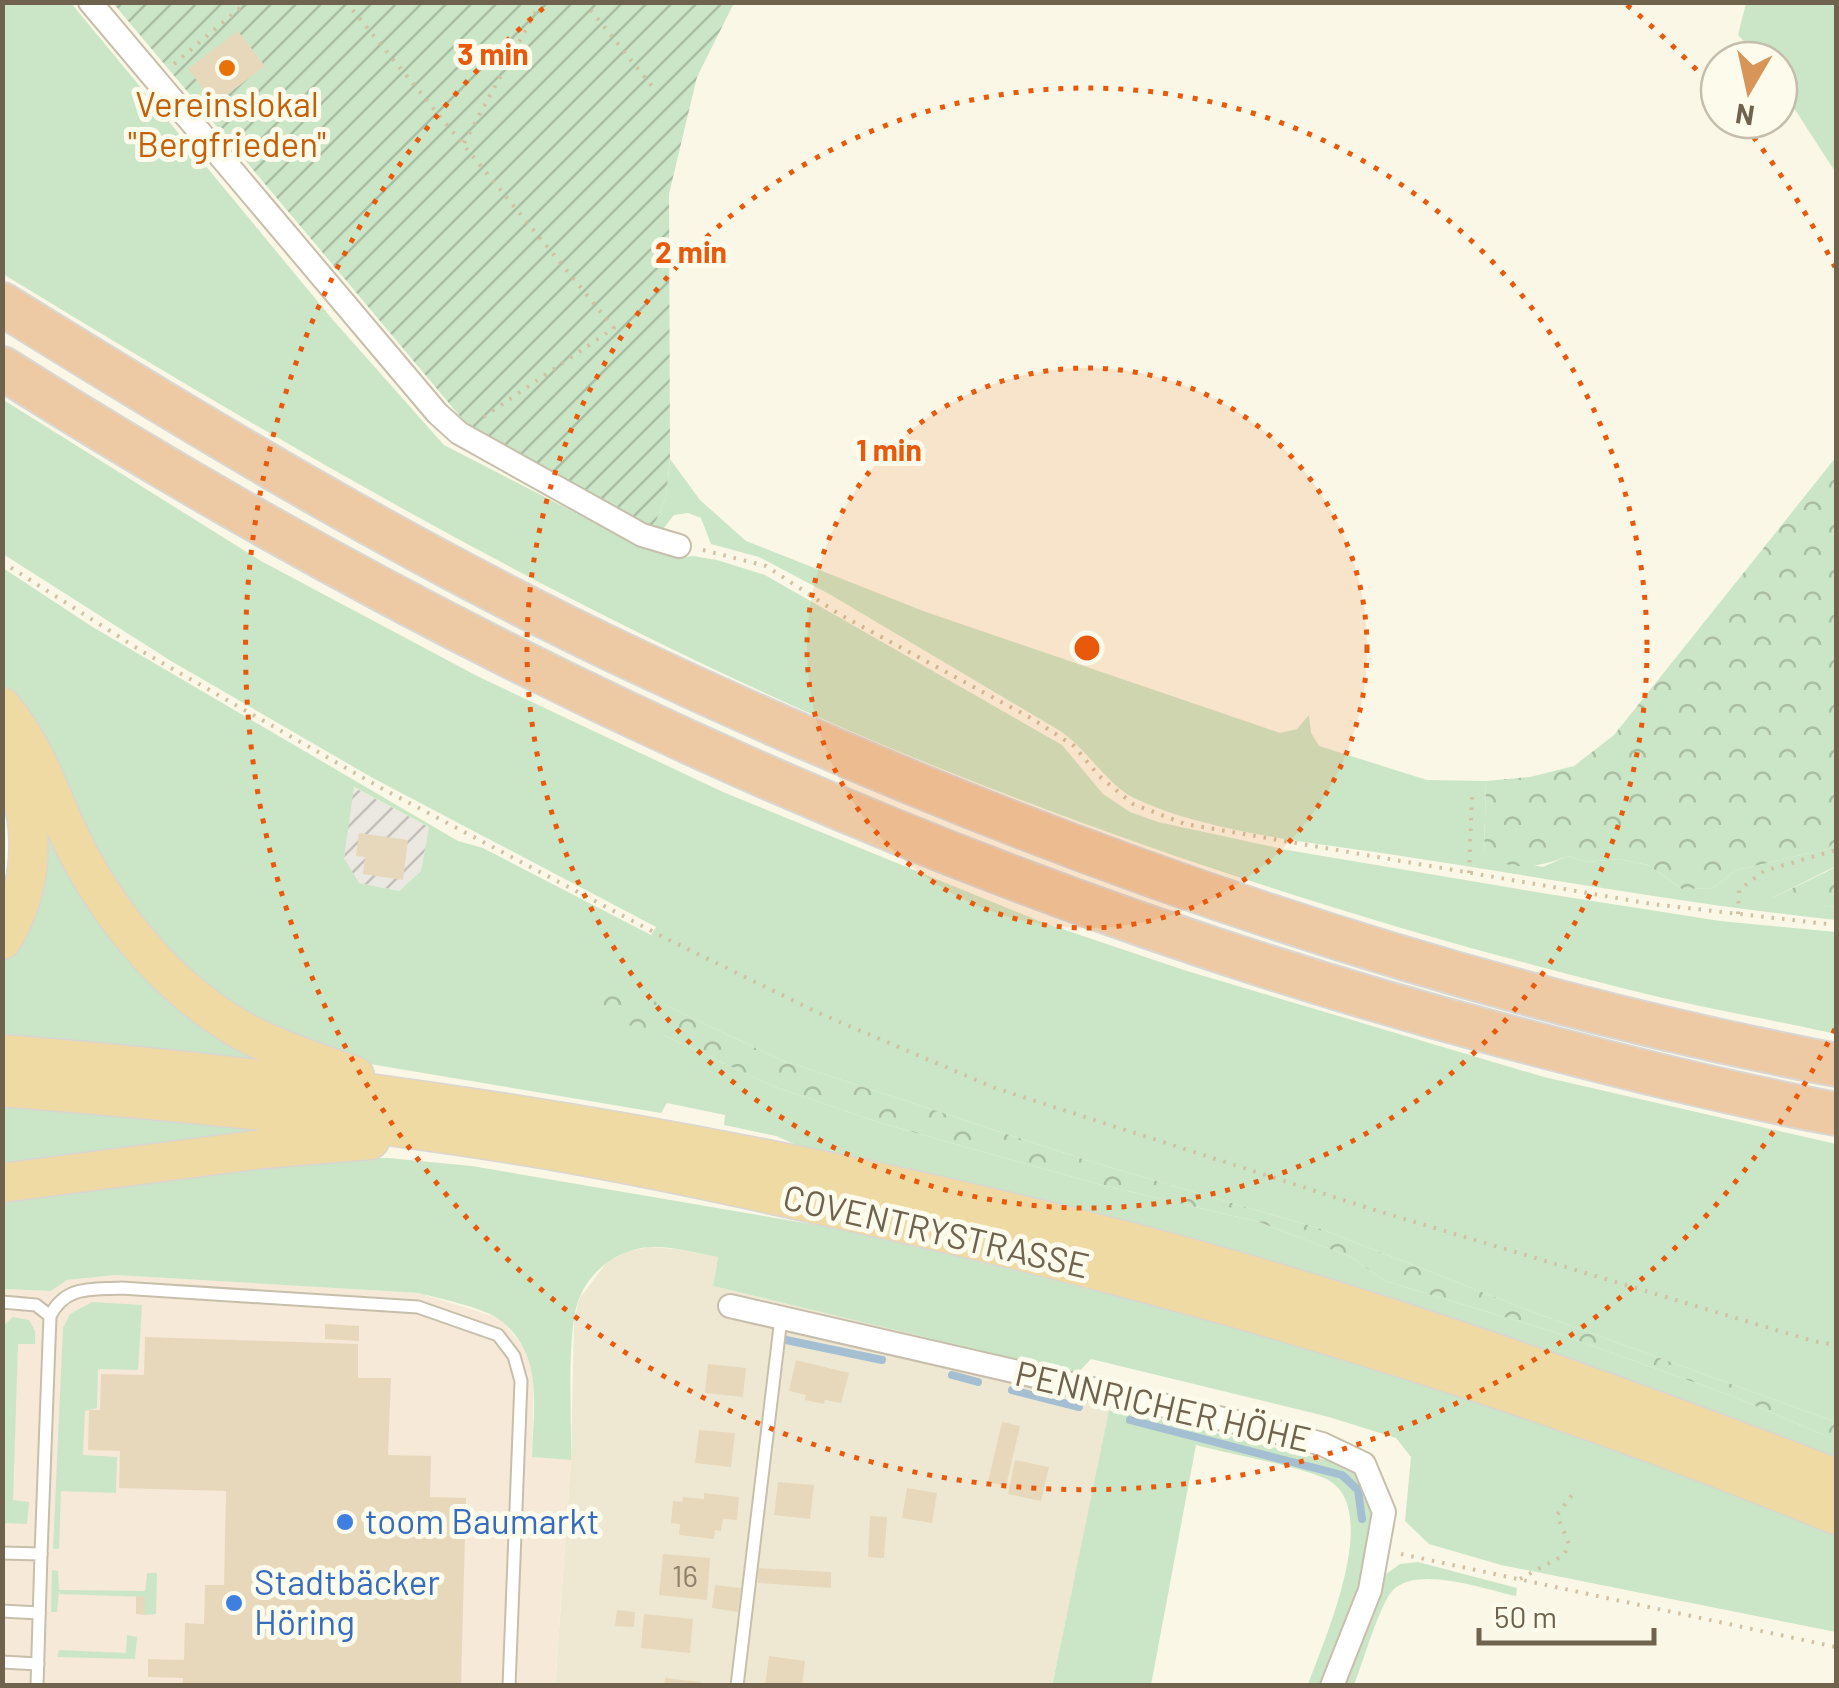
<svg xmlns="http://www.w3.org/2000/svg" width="1839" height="1688" font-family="Barlow,sans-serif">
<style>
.residential{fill:#eee8d3}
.commercial{fill:#f6e9d8}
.industrial{fill:url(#industrial-furrows)}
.green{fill:#cbe6c6;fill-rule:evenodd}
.forest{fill:url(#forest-crowns)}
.garden{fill:url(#garden-furrows)}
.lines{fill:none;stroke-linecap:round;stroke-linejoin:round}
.stream{stroke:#a4bfd2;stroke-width:8}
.building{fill:#e7d8bc}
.service-casing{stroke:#c7bfab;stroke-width:15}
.minor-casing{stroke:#c7bfab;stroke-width:26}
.trunk-casing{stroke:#dad6d1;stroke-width:41}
.motorway-casing{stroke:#dad6d1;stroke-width:46}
.path{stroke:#d1c1a4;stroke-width:4;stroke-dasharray:2.5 8;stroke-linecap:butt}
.service{stroke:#fff;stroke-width:11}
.minor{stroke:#fff;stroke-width:22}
.trunk{stroke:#f0daa4;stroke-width:38}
.motorway{stroke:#edcaa3;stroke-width:42}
.ring{fill:none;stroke:#e8590c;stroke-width:5;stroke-dasharray:5 10}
.food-dot{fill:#e8710a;stroke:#fdfbec;stroke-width:4}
.shop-dot{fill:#3f7fe0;stroke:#fdfbec;stroke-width:4}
.labels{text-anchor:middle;stroke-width:10;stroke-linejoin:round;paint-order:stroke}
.number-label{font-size:30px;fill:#8e806a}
.food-label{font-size:35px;fill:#c56008;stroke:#fdfbec}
.street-label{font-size:35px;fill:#70634e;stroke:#fdfbec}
.shop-label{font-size:35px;fill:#366cbe;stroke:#fdfbec;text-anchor:start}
.centre{fill:#e8590c;stroke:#fdfbec;stroke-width:5}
.ring-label{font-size:30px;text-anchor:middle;font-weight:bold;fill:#e8590c;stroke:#fdfbec;stroke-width:10;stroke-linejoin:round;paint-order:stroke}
</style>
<defs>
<pattern id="industrial-furrows" width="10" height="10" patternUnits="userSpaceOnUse" patternTransform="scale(2.5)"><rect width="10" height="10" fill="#eae8e0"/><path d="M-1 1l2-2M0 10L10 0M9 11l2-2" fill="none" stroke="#c2c0b8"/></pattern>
<pattern id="forest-crowns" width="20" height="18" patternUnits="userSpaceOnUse" patternTransform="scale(2.5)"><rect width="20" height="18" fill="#cbe6c6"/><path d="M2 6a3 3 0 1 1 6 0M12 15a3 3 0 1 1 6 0" fill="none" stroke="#a9bea3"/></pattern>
<pattern id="garden-furrows" width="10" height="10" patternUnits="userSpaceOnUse" patternTransform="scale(2.5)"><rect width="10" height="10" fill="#cbe6c6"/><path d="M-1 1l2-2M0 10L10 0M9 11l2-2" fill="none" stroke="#a9bea3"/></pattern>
</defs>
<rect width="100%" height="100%" fill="#faf7e6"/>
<!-- residential -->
<path class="residential" d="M648 1247 675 1249 718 1257 713 1286 1116 1383 1052 1685 555 1686 571 1460 574 1321 579 1299 607 1262 626 1252Z"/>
<!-- commercial -->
<path class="commercial" d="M115 1275 419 1293 499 1318 529 1353 534 1380 532 1457 571 1460 555 1685 3 1686V1289L51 1291 67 1280Z"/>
<!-- industrial -->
<path class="industrial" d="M353 787 429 827 421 871 399 891 358 883 344 858Z"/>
<!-- green -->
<g class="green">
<path d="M2 3H71L333 320 444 445 646 549 677 558 693 556 717 560 765 575 1062 745 1103 794 1130 812 1158 822 1287 850 1548 894 1720 921 1836 932V1034C1768 1019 1698 1007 1630 990 1401 933 1172 861 952 773 619 641 308 460 3 274Z"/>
<path d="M1746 3H1836V173L1779 85V60H1762L1738 35Z"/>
<path d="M2 399 261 561 479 677 723 792 1044 923 1187 971 1544 1077 1836 1144V1422L1533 1312 1321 1229 1092 1162 781 1060 663 1004V1035L775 1087 884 1124 1094 1183 1259 1222 1351 1257 1385 1281 1554 1332 1732 1396 1836 1440V1464L822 1156 776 1136 724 1125 725 1115 667 1103 661 1113 334 1058 235 1017 122 908 14 697 3 688V568L91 626 458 841 483 848 651 935 656 927 371 777 171 661 3 554ZM354 787 429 827 421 871 399 891 359 883 344 858Z"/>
<path d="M670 459 700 500 746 541 923 611 1280 733 1297 729 1309 715 1311 733 1319 746 1427 780 1486 781 1484 855 1543 867 1568 856 1587 862 1618 859 1648 865 1682 889 1713 888 1737 870 1827 849 1836 841V866L1772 898 1836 907V920C1693 905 1551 879 1408 857 1322 843 1212 835 1134 798 1109 786 1086 749 1062 732L831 595 759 557 711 544 701 518 688 513 674 515 663 529 650 534 666 498Z"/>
<path d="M3 722 70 861 290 1063 3 1045V956L16 932Z"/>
<path d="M2 1102 344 1136 3 1174Z"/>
<path d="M388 1158 472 1166 805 1223 869 1228 980 1252 1441 1384 1836 1532V1632L1501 1565 1429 1544 1405 1521 1411 1457 1396 1438 1329 1417 1091 1359 1077 1374 713 1286 718 1257C696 1253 673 1246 650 1247 619 1249 590 1270 579 1299 566 1330 572 1422 571 1460L532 1457C533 1407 545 1355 500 1320 483 1307 440 1299 419 1293L115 1275 67 1280 51 1291 3 1289V1193L282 1159Z"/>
<path d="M92 1302 142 1305 138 1370 98 1369 97 1408 85 1411 83 1455 117 1457 116 1493 61 1491 59 1549H53L63 1328 70 1314Z"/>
<path d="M13 1317 29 1320 35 1331V1344H18L13 1500 29 1502 27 1524 3 1523 2 1327Z"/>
<path d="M1109 1411H1126L1342 1464 1360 1475C1364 1487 1371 1500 1372 1512 1377 1556 1338 1643 1322 1685H1308C1323 1642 1386 1504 1324 1478 1290 1464 1233 1455 1196 1445L1151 1685 1052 1686Z"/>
<path d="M1418 1562 1517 1588 1516 1596C1484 1589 1418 1565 1393 1590 1380 1603 1362 1665 1354 1685L1342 1686 1383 1576 1400 1564Z"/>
<path d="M52 1570 58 1571 59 1590 145 1591 147 1573H157L156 1614 145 1615V1597L60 1594 59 1591 57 1612H51Z"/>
<path d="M127 1635 137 1637 135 1659 57 1657 59 1650 126 1653Z"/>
</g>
<!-- forest -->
<g class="forest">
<path d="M1836 457V841L1827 849 1737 870 1713 888 1682 889 1648 865 1618 859 1587 862 1568 856C1538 868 1513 871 1484 856L1486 781 1530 777 1574 766 1614 735Z"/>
<path d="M1836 866V907L1770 899 1828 871Z"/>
<path d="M613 988 663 1004 781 1060 1092 1162 1321 1229 1533 1312 1836 1422V1440L1732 1396 1554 1332 1385 1281 1351 1257 1259 1222 1094 1183 884 1124 775 1087 663 1035 567 1007Z"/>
</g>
<!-- garden -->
<path class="garden" d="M113 3H734L697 77 669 194 670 459 666 498 650 534 469 427Z"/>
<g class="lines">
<!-- stream -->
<g class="stream">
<path d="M786 1340 882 1360"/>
<path d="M952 1375 978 1382"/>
<path d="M1012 1390 1079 1407"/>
<path d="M1130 1420 1342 1475 1358 1490 1362 1519"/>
</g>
</g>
<!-- building -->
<g class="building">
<path d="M238 31 265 66 215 104 188 69Z"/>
<path d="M359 833 408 840 403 880 363 874 365 857 356 856Z"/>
<path d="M325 1324 359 1326V1341L325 1339Z"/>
<path d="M145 1337 358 1344V1378H391L388 1455 431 1456 430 1497 466 1498 461 1686H182L183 1678 148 1677V1659L184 1660 185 1623 204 1624 205 1585H224L226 1491 119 1488 120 1451 88 1450 89 1410H100L101 1374 144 1375Z"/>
<path d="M796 1360 849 1373 841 1403 825 1400 824 1404 805 1400 806 1395 789 1391Z"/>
<path d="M708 1364 746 1368 743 1397 705 1393Z"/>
<path d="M1002 1422 1020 1426 1006 1486 988 1482Z"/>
<path d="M699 1430 735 1433 731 1467 695 1463Z"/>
<path d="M1015 1460 1049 1467 1041 1501 1008 1494Z"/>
<path d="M778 1482 814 1485 810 1519 774 1515Z"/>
<path d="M907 1488 937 1493 932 1523 902 1518Z"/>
<path d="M704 1493 739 1497 737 1520 723 1519 721 1531 715 1530 714 1539 679 1535 680 1524 671 1523 673 1501 682 1502 683 1497 704 1499Z"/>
<path d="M870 1516 887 1517 884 1558 868 1557Z"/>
<path d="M663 1554 710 1558 707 1600 659 1595Z"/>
<path d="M758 1568 831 1572V1588L758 1583Z"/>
<path d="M715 1585 741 1588 738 1612 712 1608Z"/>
<path d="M136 1596 145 1597V1615L136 1614Z"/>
<path d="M617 1610 635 1612 634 1627 615 1626Z"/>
<path d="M644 1614 693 1619 690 1653 641 1648Z"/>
<path d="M769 1656 805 1661 802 1686H765Z"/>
<path d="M665 1678 701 1682V1686H664Z"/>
</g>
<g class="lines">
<!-- service casing -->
<g class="service-casing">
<g id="service">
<path d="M2 1302 36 1305 50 1316 41 1554"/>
<path d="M50 1316C66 1285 91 1290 121 1288L418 1307 498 1335 514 1356 521 1381 509 1686"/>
<path d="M2 1553 41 1554 37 1686"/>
<path d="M2 1611 39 1613"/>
<path d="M2 1662 38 1664"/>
<path d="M737 1686 781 1318"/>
</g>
</g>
<!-- minor casing -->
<g class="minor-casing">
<g id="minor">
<path d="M90 2 437 413 459 433 642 535 679 546"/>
<path d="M730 1306 1262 1428 1322 1444 1364 1464 1384 1512 1370 1590 1332 1686"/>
</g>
</g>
<!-- trunk casing -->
<g class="trunk-casing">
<g id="trunk">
<path d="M2 707C42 756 52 805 80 857 116 924 169 986 234 1026 271 1048 315 1061 355 1076"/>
<path d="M2 753C38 808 37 884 2 940"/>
<path d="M2 1054C385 1084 763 1147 1134 1243 1373 1305 1606 1390 1836 1478"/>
<path d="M2 1087C173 1101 343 1117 512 1144 619 1161 724 1184 829 1207 1173 1281 1511 1381 1836 1515"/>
<path d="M2 1183 263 1149 370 1140"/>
</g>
</g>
<!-- motorway casing -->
<g class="motorway-casing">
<g id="motorway">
<path d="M2 304C206 431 414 556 632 659 1014 839 1420 985 1836 1065"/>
<path d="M2 368C468 663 972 895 1505 1036 1615 1065 1725 1093 1836 1114"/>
</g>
</g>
<!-- path -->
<g class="path">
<path d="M346 2 614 328 482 418"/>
<path d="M584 2 656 91"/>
<path d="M174 64 247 2"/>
<path d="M464 143 541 2"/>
<path d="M703 550 766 566 839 614 1031 718 1074 746 1099 776 1133 804 1185 824 1652 904 1836 925"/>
<path d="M2 562 143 652 381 788 663 937 821 1014 995 1088 1368 1208 1813 1341 1836 1345"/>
<path d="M1469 873 1472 794"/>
<path d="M1738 914 1739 890 1764 871 1836 850"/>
<path d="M1401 1554 1836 1647"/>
<path d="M1520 1579 1564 1555 1569 1544 1557 1515 1572 1495"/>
</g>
<!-- service -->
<use href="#service" class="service"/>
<!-- minor -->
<use href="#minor" class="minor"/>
<!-- trunk -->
<use href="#trunk" class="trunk"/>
<!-- motorway -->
<use href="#motorway" class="motorway"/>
</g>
<!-- distance rings -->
<circle cx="1087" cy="648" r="280" fill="#e8590c" fill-opacity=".12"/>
<g class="ring">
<circle cx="1087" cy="648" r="280"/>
<circle cx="1087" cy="648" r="560"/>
<path d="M1835 1029A840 840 0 1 1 547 5M1627 5A840 840 0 0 1 1716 91M1744 125A840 840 0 0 1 1835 267"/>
</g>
<!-- markers -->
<circle class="food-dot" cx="227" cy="68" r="10"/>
<g class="shop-dot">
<circle cx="345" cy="1522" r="10"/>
<circle cx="234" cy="1603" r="10"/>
</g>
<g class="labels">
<!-- number labels -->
<g class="number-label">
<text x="685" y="1587">16</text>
</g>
<!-- food labels -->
<g class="food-label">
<text x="227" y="117">Vereinslokal<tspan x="227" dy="40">"Bergfrieden"</tspan></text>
</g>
<!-- street labels -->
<g class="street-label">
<text transform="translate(936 1232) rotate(13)" y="12">COVENTRYSTRASSE</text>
<text transform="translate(1163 1407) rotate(13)" y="12">PENNRICHER HÖHE</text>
</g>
<!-- shop labels -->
<g class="shop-label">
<text x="365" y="1534">toom Baumarkt</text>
<text x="254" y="1595">Stadtbäcker<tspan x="254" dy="40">Höring</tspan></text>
</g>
</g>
<circle cx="1087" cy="648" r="15" class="centre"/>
<g class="ring-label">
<text x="493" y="65">3 min</text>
<text x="691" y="263">2 min</text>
<text x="889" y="461">1 min</text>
</g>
<!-- border -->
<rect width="1839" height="1688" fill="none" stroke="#70634e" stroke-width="10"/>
<!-- north arrow -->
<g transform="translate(1749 90) rotate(189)"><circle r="48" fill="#fdfbec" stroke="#c5bead" stroke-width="2.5"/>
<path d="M0-8L18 38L0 25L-18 38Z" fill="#d79558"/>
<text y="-15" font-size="28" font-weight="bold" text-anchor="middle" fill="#70634e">N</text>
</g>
<!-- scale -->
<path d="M1479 1628v15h175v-15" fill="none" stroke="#70634e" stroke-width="5"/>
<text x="1494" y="1628" font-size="30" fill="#70634e" stroke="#fdfbec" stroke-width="8" paint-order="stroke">50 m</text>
</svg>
